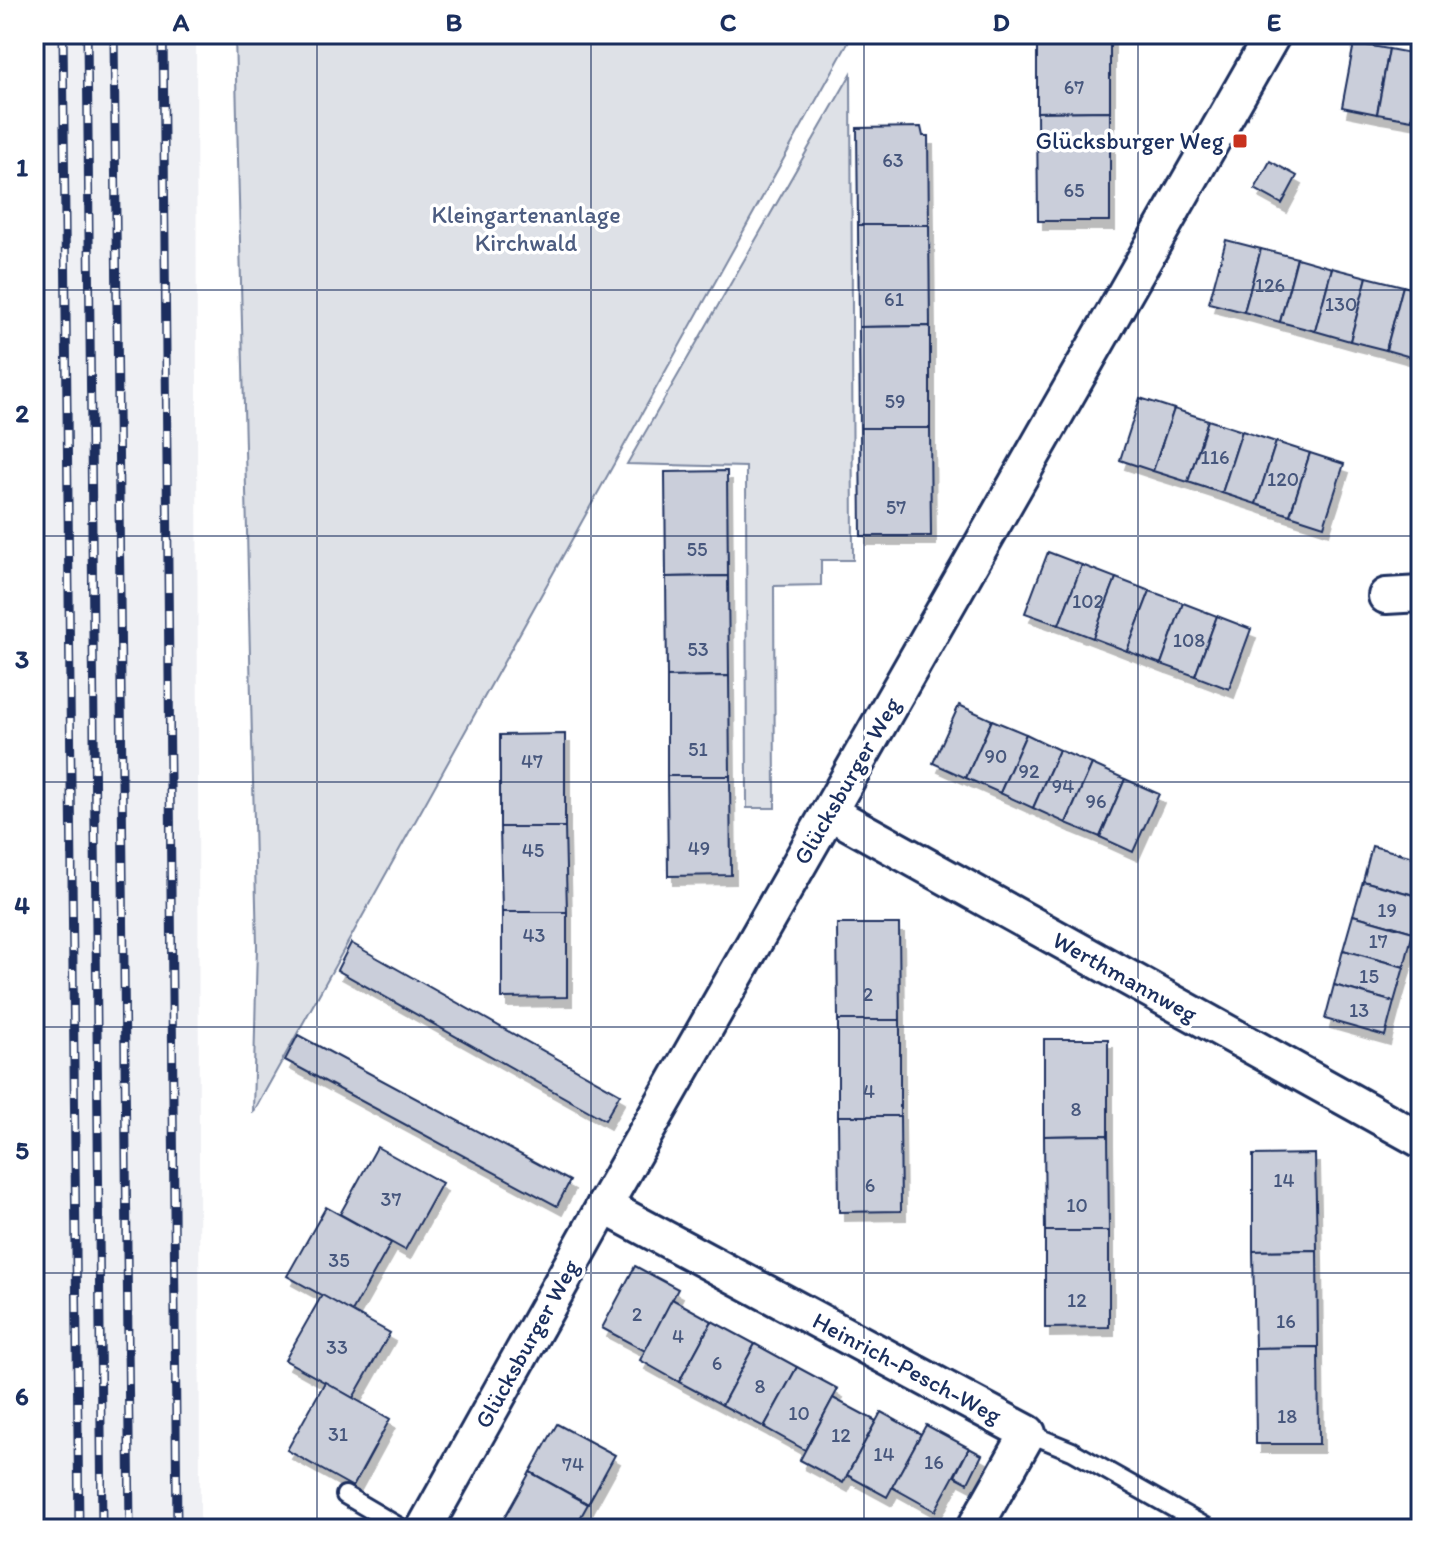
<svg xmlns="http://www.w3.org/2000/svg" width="1455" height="1563" font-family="Itim,sans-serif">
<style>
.built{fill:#eff0f4}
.green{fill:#dee1e7;stroke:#7c88a2;stroke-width:2}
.building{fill:#caceda;stroke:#1b2f5e;stroke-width:2;filter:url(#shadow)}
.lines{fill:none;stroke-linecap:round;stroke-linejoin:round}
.lane-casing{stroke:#1b2f5e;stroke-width:22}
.street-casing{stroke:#1b2f5e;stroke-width:40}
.lane{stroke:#fff;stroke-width:16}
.street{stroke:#fff;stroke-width:34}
.rail-casing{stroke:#1b2f5e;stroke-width:9}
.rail{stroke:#fff;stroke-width:6;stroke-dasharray:18;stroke-linecap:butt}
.grid{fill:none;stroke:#1b2f5e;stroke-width:2;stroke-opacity:0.55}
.poi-dot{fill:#c8321e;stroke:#fff;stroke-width:3}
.labels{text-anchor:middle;stroke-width:7;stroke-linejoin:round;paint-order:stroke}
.number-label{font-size:20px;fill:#47577d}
.poi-label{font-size:24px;fill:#1b2f5e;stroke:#fff;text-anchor:end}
.park-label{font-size:24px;fill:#4c5c80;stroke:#fff}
.street-label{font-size:24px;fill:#1b2f5e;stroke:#fff}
.neatline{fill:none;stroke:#1b2f5e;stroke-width:3}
.grid-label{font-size:26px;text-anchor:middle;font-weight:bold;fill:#1b2f5e}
</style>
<defs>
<filter id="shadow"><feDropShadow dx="5" dy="9" stdDeviation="0" flood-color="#0004"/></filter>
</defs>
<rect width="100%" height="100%" fill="#fff"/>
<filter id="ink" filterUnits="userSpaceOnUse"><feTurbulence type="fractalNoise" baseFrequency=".0125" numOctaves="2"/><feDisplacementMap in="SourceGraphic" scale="16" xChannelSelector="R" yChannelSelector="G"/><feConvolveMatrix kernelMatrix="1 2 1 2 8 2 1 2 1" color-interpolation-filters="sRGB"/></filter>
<g filter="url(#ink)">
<!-- built -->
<path class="built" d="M34 34H196L200 1529H34Z"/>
<!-- green -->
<g class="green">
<path d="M235 34H853L253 1113 257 946Z"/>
<path d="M851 74 853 560H821V585L774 586 775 808H747L746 467 627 464Z"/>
</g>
<!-- building -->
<g class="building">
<path d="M1037 34H1110V111L1037 112Z"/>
<path d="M1354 43 1389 49 1377 114 1342 107Z"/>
<path d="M1389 49 1421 55 1412 120 1377 114Z"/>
<path d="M1421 74V122L1412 120Z"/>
<path d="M1110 111V221H1038L1037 112Z"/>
<path d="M921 127 923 136H928L929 225H858L857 128Z"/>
<path d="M1270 161 1297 176 1282 204 1255 189Z"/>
<path d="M858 225H929L930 326 859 327Z"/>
<path d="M1226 240 1261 249 1244 312 1209 303Z"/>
<path d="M1261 249 1297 258 1280 322 1244 312Z"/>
<path d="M1297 258 1332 268 1315 331 1280 322Z"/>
<path d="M1332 268 1367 277 1350 341 1315 331Z"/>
<path d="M1367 277 1403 286 1386 350 1350 341Z"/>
<path d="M1403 286 1421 291V360L1386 350Z"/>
<path d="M930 326V428H860L859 327Z"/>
<path d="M1140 398 1174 409 1153 471 1120 460Z"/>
<path d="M1174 409 1208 420 1188 482 1153 471Z"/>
<path d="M1208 420 1242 431 1222 493 1188 482Z"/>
<path d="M860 428H930L931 536H861Z"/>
<path d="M1242 431 1276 442 1256 504 1222 493Z"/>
<path d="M1276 442 1310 453 1290 515 1256 504Z"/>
<path d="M1310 453 1344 464 1324 526 1290 515Z"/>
<path d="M727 471 728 576 666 577 665 472Z"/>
<path d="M1048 552 1082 565 1059 625 1025 613Z"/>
<path d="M1082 565 1116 578 1093 638 1059 625Z"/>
<path d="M728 576 729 676 667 677 666 577Z"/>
<path d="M1116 578 1150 591 1127 651 1093 638Z"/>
<path d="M1150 591 1183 603 1161 664 1127 651Z"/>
<path d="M1183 603 1217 616 1195 676 1161 664Z"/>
<path d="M1217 616 1251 629 1229 689 1195 676Z"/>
<path d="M729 676 730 776H667V677Z"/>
<path d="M959 705 992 720 966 778 933 763Z"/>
<path d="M992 720 1026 734 1000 793 966 778Z"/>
<path d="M565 734V827H500V735Z"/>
<path d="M1026 734 1059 750 1033 808 1000 793Z"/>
<path d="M1059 750 1092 764 1066 823 1033 808Z"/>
<path d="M1092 764 1125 779 1100 837 1066 823Z"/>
<path d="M667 776H730L731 875 668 876Z"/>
<path d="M1125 779 1159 794 1133 852 1100 837Z"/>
<path d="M500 827H565L567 912H502Z"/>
<path d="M1372 846 1421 859V897L1363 881Z"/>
<path d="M1363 881 1421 897 1413 932 1353 915Z"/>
<path d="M502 912H567V997L502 998Z"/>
<path d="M1353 915 1413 932 1404 967 1343 950Z"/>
<path d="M837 924H899L900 1020H838Z"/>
<path d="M351 943 620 1094 605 1120 337 970Z"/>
<path d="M1343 950 1404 967 1394 1002 1334 985Z"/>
<path d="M1334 985 1394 1002 1385 1036 1325 1019Z"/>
<rect x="838" y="1020" width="62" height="96"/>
<path d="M298 1035 570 1181 557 1206 285 1060Z"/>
<path d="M1044 1039H1108V1135L1044 1136Z"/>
<path d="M838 1116H900L901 1211 839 1212Z"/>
<path d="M1108 1135 1109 1231H1045L1044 1136Z"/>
<path d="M377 1147 442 1183 405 1250 340 1214Z"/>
<path d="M1315 1154 1317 1250 1253 1251V1155Z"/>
<path d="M326 1207 391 1243 352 1312 287 1276Z"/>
<path d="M1045 1231H1109V1327L1045 1328Z"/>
<path d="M1317 1250 1318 1347 1255 1348 1253 1251Z"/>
<path d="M635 1266 678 1289 645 1351 602 1328Z"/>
<path d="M322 1295 390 1333 353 1398 285 1360Z"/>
<path d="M672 1299 712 1321 679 1382 640 1360Z"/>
<path d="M712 1321 755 1344 722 1405 679 1382Z"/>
<path d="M755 1344 797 1367 764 1427 722 1405Z"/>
<path d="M1318 1347 1319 1444H1256L1255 1348Z"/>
<path d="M797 1367 838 1389 805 1450 764 1427Z"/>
<path d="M325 1382 390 1419 353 1487 287 1450Z"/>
<path d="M833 1398 876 1421 843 1483 800 1460Z"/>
<path d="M881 1412 921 1434 887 1497 847 1475Z"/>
<path d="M557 1424 615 1455 588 1504 530 1472Z"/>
<path d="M926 1425 969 1448 935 1511 892 1487Z"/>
<path d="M969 1448 982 1455 968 1483 955 1476Z"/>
<path d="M530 1472 588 1504 574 1529H516L502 1522Z"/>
</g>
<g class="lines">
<!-- lane casing -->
<g class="lane-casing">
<g id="lane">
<path d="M1028 1433 1072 1451 1210 1529"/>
<path d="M345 1495 403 1529"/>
</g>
</g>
<!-- street casing -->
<g class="street-casing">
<g id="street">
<path d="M1386 596 1421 594"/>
<path d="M829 812 1421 1140"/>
<path d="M604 1206 1028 1433 974 1529"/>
<path d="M424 1529 604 1206 1273 34"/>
</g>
</g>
<!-- lane -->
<use href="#lane" class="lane"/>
<!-- street -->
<use href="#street" class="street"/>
<!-- rail casing -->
<g class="rail-casing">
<g id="rail">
<path d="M63 34 79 1529"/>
<path d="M87 34 102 1529"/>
<path d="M114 34 130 1529"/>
<path d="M163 34 177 1529"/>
</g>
</g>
<!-- rail -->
<use href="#rail" class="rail"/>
</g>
</g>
<!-- grid -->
<path class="grid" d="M317 34V1529M591 34V1529M864 34V1529M1138 34V1529M34 290H1421M34 536H1421M34 782H1421M34 1027H1421M34 1273H1421"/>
<!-- markers -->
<rect class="poi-dot" x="1232" y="133" width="16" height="16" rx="4"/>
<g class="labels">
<!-- number labels -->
<g class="number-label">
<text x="1074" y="94">67</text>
<text x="893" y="167">63</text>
<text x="1074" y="197">65</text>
<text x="1270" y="292">126</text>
<text x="894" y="306">61</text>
<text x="1341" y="311">130</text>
<text x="895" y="408">59</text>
<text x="1215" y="464">116</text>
<text x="1283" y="486">120</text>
<text x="896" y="514">57</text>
<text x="697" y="556">55</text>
<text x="1088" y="608">102</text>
<text x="1189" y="647">108</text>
<text x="698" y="656">53</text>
<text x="698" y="756">51</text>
<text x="996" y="763">90</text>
<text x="532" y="768">47</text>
<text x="1029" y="778">92</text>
<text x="1063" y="793">94</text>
<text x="1096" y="808">96</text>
<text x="699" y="855">49</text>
<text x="533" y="857">45</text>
<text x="1387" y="917">19</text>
<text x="534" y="942">43</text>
<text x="1378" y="948">17</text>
<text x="1369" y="983">15</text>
<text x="868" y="1001">2</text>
<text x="1359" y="1017">13</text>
<text x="869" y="1098">4</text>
<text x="1076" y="1116">8</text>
<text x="1284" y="1187">14</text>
<text x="870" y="1192">6</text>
<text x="391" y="1206">37</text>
<text x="1077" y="1212">10</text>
<text x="339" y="1267">35</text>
<text x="1077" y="1307">12</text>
<text x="637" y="1321">2</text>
<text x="1286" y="1328">16</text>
<text x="678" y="1343">4</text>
<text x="337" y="1354">33</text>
<text x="717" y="1370">6</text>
<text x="760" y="1393">8</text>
<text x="799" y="1420">10</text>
<text x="1287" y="1423">18</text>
<text x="338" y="1441">31</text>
<text x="841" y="1442">12</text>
<text x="884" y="1461">14</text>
<text x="934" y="1469">16</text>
<text x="573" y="1471">74</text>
</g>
<!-- poi labels -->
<g class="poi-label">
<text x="1224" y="149">Glücksburger Weg</text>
</g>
<!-- park labels -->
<g class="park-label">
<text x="526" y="223">Kleingartenanlage<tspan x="526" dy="28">Kirchwald</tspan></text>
</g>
<!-- street labels -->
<g class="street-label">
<text transform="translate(847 781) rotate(-60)" y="8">Glücksburger Weg</text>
<text transform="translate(1125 977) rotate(29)" y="8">Werthmannweg</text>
<text transform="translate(527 1344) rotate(-61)" y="8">Glücksburger Weg</text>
<text transform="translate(907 1368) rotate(28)" y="8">Heinrich-Pesch-Weg</text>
</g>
</g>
<!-- margin -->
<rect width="1455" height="1563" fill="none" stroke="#fff" stroke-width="88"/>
<rect x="44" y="44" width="1367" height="1475" class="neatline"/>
<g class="grid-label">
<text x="181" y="31">A</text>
<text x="454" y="31">B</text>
<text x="728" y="31">C</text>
<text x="1001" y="31">D</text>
<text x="1274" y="31">E</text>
<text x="22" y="176">1</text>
<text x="22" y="422">2</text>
<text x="22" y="668">3</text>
<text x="22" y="914">4</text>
<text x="22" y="1159">5</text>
<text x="22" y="1405">6</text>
</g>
</svg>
